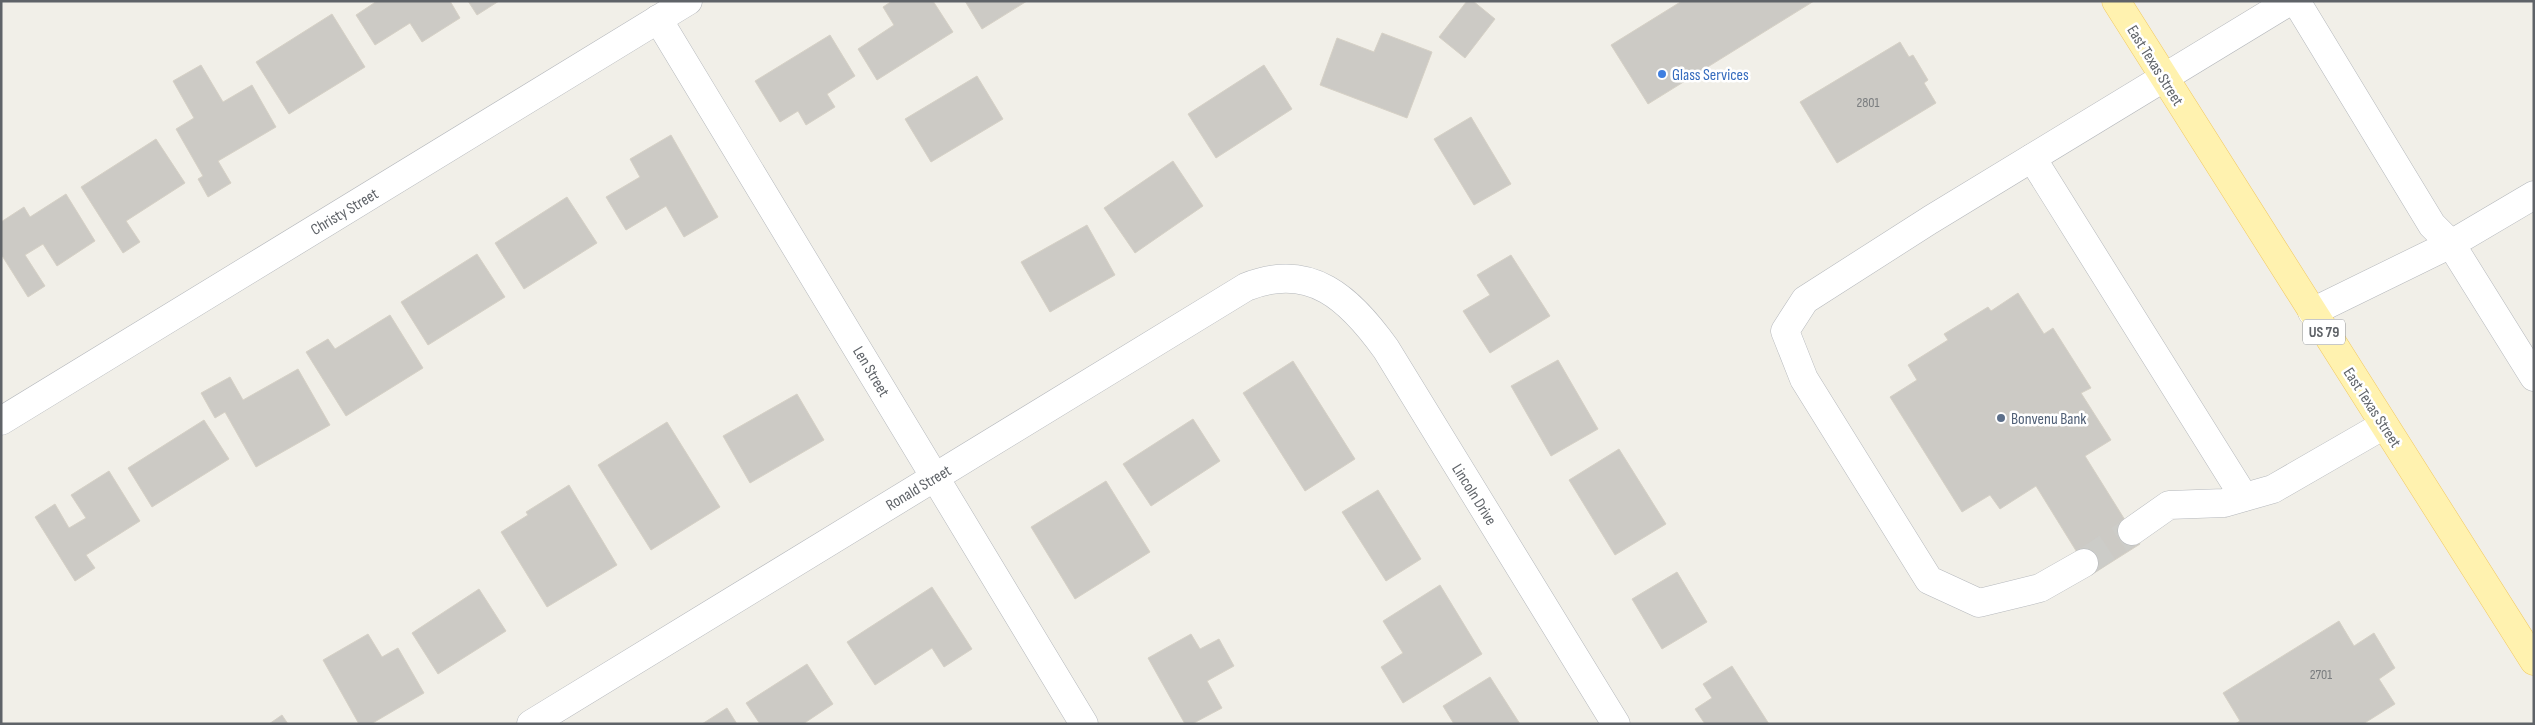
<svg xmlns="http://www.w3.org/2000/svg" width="2535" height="725" font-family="'Sofia Sans Condensed',sans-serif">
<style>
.building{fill:#cccac5;stroke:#d6d1c6}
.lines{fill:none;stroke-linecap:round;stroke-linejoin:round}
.minor-tunnel{stroke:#ccccc8;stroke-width:28;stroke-dasharray:28 14;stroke-linecap:butt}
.minor-casing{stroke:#b5b8bc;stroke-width:29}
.major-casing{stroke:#f2c960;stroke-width:29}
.minor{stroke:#fff;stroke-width:28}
.major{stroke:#fff2af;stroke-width:28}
.shop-dot{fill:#3f7fe0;stroke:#fff;stroke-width:2}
.service-dot{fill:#5c6f8a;stroke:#fff;stroke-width:2}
.labels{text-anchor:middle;stroke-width:5;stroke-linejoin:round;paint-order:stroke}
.number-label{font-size:14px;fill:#7a7d7f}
.shield{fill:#fff;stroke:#8f9295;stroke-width:1}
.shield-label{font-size:15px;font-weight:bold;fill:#5f6368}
.street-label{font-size:16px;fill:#5f6368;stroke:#fff}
.shop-label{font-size:16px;fill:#366cbe;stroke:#fff;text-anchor:start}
.service-label{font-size:16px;fill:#4e5e75;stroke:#fff;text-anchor:start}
</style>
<rect width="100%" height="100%" fill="#f1efe8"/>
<!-- building -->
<g class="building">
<path d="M377 1H450L460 18 422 42 410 23 375 45 356 15Z"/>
<path d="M468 1H499L477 15Z"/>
<path d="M892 1H933L953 32 877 80 858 49 894 25 883 7Z"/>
<path d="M965 1H1027L982 29Z"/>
<path d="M1467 1H1473L1495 19 1465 58 1439 37Z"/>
<path d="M1682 1H1814L1648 104 1611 45Z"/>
<path d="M332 14 365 67 289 114 256 62Z"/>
<path d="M1382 33 1432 52 1407 118 1320 85 1337 38 1374 52Z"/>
<path d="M830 35 855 76 827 94 835 107 806 125 798 111 780 122 755 81Z"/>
<path d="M1900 42 1909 57 1913 55 1928 80 1924 83 1936 103 1837 163 1800 102Z"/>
<path d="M201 65 223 102 252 85 276 127 218 161 231 183 208 197 198 179 203 176 176 129 194 118 173 81Z"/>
<path d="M1264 65 1292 109 1216 158 1188 114Z"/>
<path d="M977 76 1003 119 931 162 905 119Z"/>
<path d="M1471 117 1511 184 1474 205 1434 139Z"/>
<path d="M671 135 718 217 684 237 666 206 626 230 606 197 640 177 630 159Z"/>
<path d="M156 139 185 183 126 221 140 242 123 253 81 187Z"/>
<path d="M1173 161 1203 206 1135 253 1104 208Z"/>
<path d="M66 194 95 241 57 266 43 244 25 255 45 286 28 297 1 254V222L24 207 30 217Z"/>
<path d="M567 197 597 243 524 289 495 243Z"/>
<path d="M1087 225 1115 275 1050 312 1021 262Z"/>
<path d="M477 254 505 297 428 345 401 302Z"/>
<path d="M1511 255 1550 316 1490 353 1463 311 1490 295 1477 275Z"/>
<path d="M2018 293 2044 334 2053 328 2091 388 2081 393 2111 440 2085 456 2140 544 2091 575 2036 486 2000 509 1990 495 1962 512 1890 397 1917 380 1908 365 1948 340 1944 334 1988 307 1991 311Z"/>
<path d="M390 315 423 368 346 416 306 352 328 339 335 349Z"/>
<path d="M1558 360 1598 429 1551 456 1511 386Z"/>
<path d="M1293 361 1355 459 1305 491 1243 393Z"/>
<path d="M298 369 330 425 256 467 225 412 215 418 201 393 230 377 243 400Z"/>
<path d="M797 394 824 440 750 483 723 436Z"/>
<path d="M1193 419 1220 461 1151 506 1123 464Z"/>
<path d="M204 420 229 459 152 507 128 468Z"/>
<path d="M667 422 720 507 651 550 598 465Z"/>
<path d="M1619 449 1666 524 1615 555 1569 480Z"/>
<path d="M109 471 140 521 86 555 95 568 75 581 35 517 55 504 69 528 86 518 71 495Z"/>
<path d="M1106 481 1150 552 1075 599 1031 527Z"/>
<path d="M569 485 617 565 547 607 501 532 528 515 526 512Z"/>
<path d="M1378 490 1421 559 1386 581 1342 512Z"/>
<path d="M1677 572 1707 622 1662 649 1632 599Z"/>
<path d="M1440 585 1482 654 1403 703 1381 667 1403 653 1383 621Z"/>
<path d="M932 587 972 649 944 667 932 648 875 685 847 642Z"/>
<path d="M479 589 506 631 438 674 412 633Z"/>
<path d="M2339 621 2354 646 2374 633 2395 668 2379 679 2395 704 2363 724H2235L2240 721 2223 693Z"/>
<path d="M368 634 382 657 398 648 424 693 371 724H359L323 660Z"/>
<path d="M1191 634 1200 649 1219 639 1234 666 1207 681 1222 708 1192 724H1185L1148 658Z"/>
<path d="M807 664 833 704 803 724H760L746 703Z"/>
<path d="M1732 666 1769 724H1705L1695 709 1712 698 1703 684Z"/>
<path d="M1490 677 1520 724H1454L1443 706Z"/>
<path d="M727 708 737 724H702Z"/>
<path d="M282 715 288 724H269Z"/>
</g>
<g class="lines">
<!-- minor-tunnel -->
<path class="minor-tunnel" d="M2084 563 2132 531"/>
<!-- minor casing -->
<g class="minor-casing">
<g id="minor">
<path d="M2296 1 2432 225 2451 244 2312 312"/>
<path d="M658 19 1084 724"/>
<path d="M2032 158 2244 497"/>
<path d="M2534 195 2451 244 2534 377"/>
<path d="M1 421 688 1"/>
<path d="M2132 531 2169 505 2224 503 2273 489 2384 425"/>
<path d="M2084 563 2040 588 1979 603 1929 580 1804 379 1785 331 1805 300 1930 220 2290 1"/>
<path d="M531 724 1246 287C1311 261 1350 299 1386 349L1616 724"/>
</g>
</g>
<!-- major casing -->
<g class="major-casing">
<path id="major" d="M2116 1 2534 661"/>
</g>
<!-- minor -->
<use href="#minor" class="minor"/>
<!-- major -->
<use href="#major" class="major"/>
</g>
<!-- markers -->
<circle class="shop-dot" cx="1662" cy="74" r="5"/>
<circle class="service-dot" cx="2001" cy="418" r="5"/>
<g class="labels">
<!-- number labels -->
<g class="number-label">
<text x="1868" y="107">2801</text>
<text x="2321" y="679">2701</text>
</g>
<!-- shield labels -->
<rect class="shield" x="2303" y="319.5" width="42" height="25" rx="4"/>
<g class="shield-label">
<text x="2324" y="337">US 79</text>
</g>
<!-- street labels -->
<g class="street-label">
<text transform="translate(2156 65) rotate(58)" y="6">East Texas Street</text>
<text transform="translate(344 211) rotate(-31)" y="6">Christy Street</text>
<text transform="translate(872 371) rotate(59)" y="6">Len Street</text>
<text transform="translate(2373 407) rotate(57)" y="6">East Texas Street</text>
<text transform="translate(918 487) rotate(-31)" y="6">Ronald Street</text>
<text transform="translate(1475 494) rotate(58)" y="6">Lincoln Drive</text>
</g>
<!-- shop labels -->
<g class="shop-label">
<text x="1672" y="80">Glass Services</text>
</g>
<!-- service labels -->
<g class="service-label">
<text x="2011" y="424">Bonvenu Bank</text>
</g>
</g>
<!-- border -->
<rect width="2535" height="725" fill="none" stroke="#5f6368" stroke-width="5"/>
</svg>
